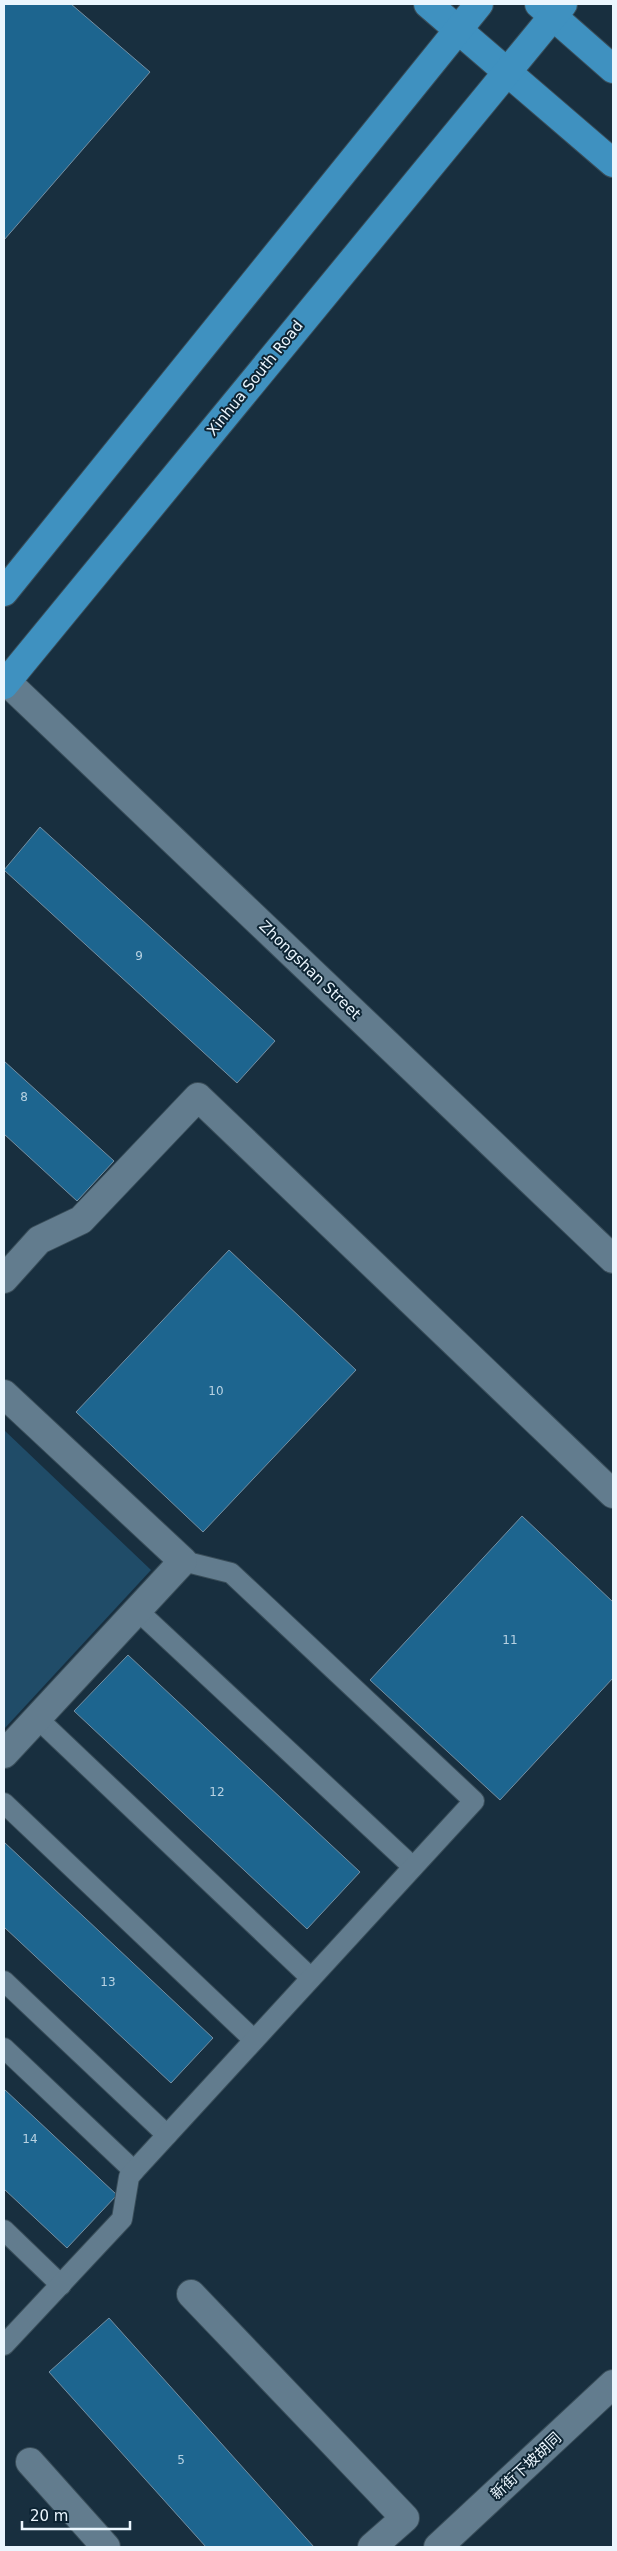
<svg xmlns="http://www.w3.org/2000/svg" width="617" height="2551" font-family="'DejaVu Sans','Noto Sans SC',sans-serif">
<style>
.green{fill:#204c68}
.building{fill:#1d658f;stroke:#758fa2}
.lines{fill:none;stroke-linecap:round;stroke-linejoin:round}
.service-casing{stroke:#394d59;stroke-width:22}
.minor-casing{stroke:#394d59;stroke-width:30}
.primary-casing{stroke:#394d59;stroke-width:30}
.service{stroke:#627c8e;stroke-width:20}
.minor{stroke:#627c8e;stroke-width:28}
.primary{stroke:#3f91c0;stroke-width:28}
.labels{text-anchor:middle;stroke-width:4;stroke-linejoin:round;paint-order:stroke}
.number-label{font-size:12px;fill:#b8d2e2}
.street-label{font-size:15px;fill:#ebf6fe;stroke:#0e2534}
</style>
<rect width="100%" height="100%" fill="#182f3f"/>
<!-- green -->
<path class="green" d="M4 1430 151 1570 4 1729Z"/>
<!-- building -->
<g class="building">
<path d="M4 4H71L150 72 4 240Z"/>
<path d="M40 827 275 1041 237 1083 4 870Z"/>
<path d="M4 1061 114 1161 77 1201 4 1134Z"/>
<path d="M229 1250 356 1370 203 1532 76 1412Z"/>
<path d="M522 1516 613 1602V1678L500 1800 370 1680Z"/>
<path d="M128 1655 360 1872 307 1929 74 1711Z"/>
<path d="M4 1842 213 2038 171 2083 4 1927Z"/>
<path d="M4 2089 117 2195 67 2248 4 2189Z"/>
<path d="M109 2318 314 2547H206L49 2372Z"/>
</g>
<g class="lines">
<!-- service casing -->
<g class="service-casing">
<g id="service">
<path d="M137 1610 413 1867"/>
<path d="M37 1718 311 1978"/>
<path d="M4 1803 254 2040"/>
<path d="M4 1981 167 2135"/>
<path d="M4 2048 134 2171"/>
<path d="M4 2230 61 2285"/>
<path d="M4 2345 122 2219 129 2177 134 2171 474 1801 231 1573 183 1561"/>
</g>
</g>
<!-- minor casing -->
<g class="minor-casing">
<g id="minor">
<path d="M7 682 613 1259"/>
<path d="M4 1279 39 1240 81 1220 198 1097 613 1494"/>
<path d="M4 1394 183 1561 4 1754"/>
<path d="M191 2294 405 2518 372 2547"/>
<path d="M30 2462 106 2547"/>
<path d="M438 2547 613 2384"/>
</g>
</g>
<!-- primary casing -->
<g class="primary-casing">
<g id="primary">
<path d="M428 4 613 163"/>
<path d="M539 4 613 69"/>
<path d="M4 592 479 4"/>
<path d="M4 685 563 4"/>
</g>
</g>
<!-- service -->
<use href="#service" class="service"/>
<!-- minor -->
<use href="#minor" class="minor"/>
<!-- primary -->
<use href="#primary" class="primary"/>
</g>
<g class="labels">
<!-- number labels -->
<g class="number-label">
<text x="139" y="960">9</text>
<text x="24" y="1101">8</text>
<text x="216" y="1395">10</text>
<text x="510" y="1644">11</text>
<text x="217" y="1796">12</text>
<text x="108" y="1986">13</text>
<text x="30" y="2143">14</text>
<text x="181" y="2464">5</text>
</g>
<!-- street labels -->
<g class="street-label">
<text transform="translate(255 378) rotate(-51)" y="5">Xinhua South Road</text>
<text transform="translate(310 970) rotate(44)" y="5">Zhongshan Street</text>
<text transform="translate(526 2466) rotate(-43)" y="5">新街下坡胡同</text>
</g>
</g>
<!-- border -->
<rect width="617" height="2551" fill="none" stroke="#ebf6fe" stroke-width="10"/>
<!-- scale -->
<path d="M22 2521v8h108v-8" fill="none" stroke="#ebf6fe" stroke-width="2.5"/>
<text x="30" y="2521" font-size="15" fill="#ebf6fe" stroke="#0e2534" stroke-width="4" paint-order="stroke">20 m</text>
</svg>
